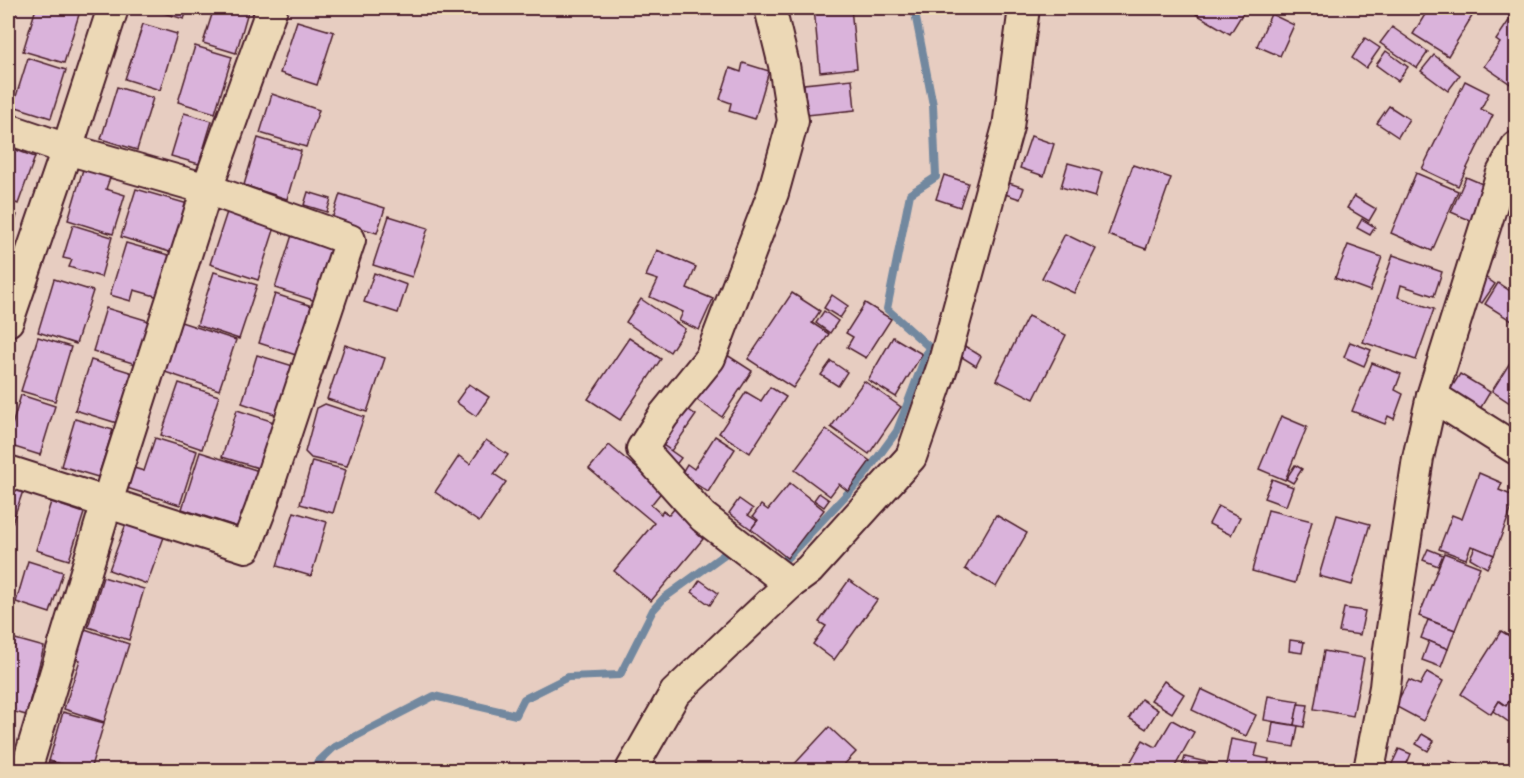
<svg xmlns="http://www.w3.org/2000/svg" width="1524" height="778" font-family="Caveat,sans-serif">
<style>
.lines{fill:none;stroke-linecap:round;stroke-linejoin:round}
.stream{stroke:#72889f;stroke-width:8}
.building{fill:#dab3db;stroke:#4a1f2b;stroke-width:1.5}
.minor-casing{stroke:#4a1f2b;stroke-width:34}
.minor{stroke:#ecd8b6;stroke-width:30}
</style>
<rect width="100%" height="100%" fill="#e7cdc1"/>
<filter id="ink" filterUnits="userSpaceOnUse"><feTurbulence type="fractalNoise" baseFrequency=".0167" numOctaves="2"/><feDisplacementMap in="SourceGraphic" scale="12" xChannelSelector="R" yChannelSelector="G"/><feConvolveMatrix kernelMatrix="1 2 1 2 8 2 1 2 1" color-interpolation-filters="sRGB"/></filter>
<g filter="url(#ink)">
<g class="lines">
<!-- stream -->
<g class="stream">
<path d="M782 563 864 476 897 431 929 347 887 309 910 194 936 177 933 105 914 8"/>
<path d="M310 770 333 748 434 696 516 715 524 699 568 677 620 675 653 610 664 598 729 551 734 556"/>
</g>
</g>
<!-- building -->
<g class="building">
<path d="M8 8H17L8 38Z"/>
<path d="M36 8H81L64 63 23 51Z"/>
<path d="M158 8H188L184 19 157 11Z"/>
<path d="M214 8H249L236 53 203 43Z"/>
<path d="M814 8H851L857 68 820 72Z"/>
<path d="M1200 8H1246L1230 34 1196 14Z"/>
<path d="M1429 8H1477L1448 56 1413 34Z"/>
<path d="M1271 14 1294 25 1280 56 1257 46Z"/>
<path d="M1512 16 1516 19V84L1515 87 1484 66 1500 43 1496 40Z"/>
<path d="M297 21 334 32 317 85 280 73Z"/>
<path d="M143 24 177 34 160 90 125 79Z"/>
<path d="M1392 27 1428 52 1417 68 1380 43Z"/>
<path d="M1365 38 1380 48 1366 68 1352 58Z"/>
<path d="M195 46 232 57 215 113 178 102Z"/>
<path d="M1386 51 1408 67 1398 81 1376 65Z"/>
<path d="M1434 55 1460 75 1448 91 1421 71Z"/>
<path d="M28 58 66 70 51 118 13 106Z"/>
<path d="M743 63 769 71 755 119 729 111 731 103 720 99 730 68 741 72Z"/>
<path d="M852 79 855 110 807 115 804 84Z"/>
<path d="M1465 81 1489 93 1481 109 1493 115 1458 186 1422 169Z"/>
<path d="M117 87 153 98 137 150 101 139Z"/>
<path d="M272 94 319 110 306 147 260 133Z"/>
<path d="M1389 106 1409 119 1398 137 1377 123Z"/>
<path d="M184 113 212 121 199 164 171 156Z"/>
<path d="M1031 136 1054 144 1044 176 1020 168Z"/>
<path d="M258 138 301 151 287 199 244 185Z"/>
<path d="M8 147 35 157 18 204 8 200Z"/>
<path d="M1068 163 1102 172 1095 197 1061 187Z"/>
<path d="M1133 165 1171 178 1146 249 1108 235Z"/>
<path d="M84 166 111 175 106 189 125 195 113 234 68 220Z"/>
<path d="M1416 173 1458 191 1432 251 1391 233Z"/>
<path d="M944 175 968 183 960 207 936 199Z"/>
<path d="M1466 177 1487 186 1472 221 1451 212Z"/>
<path d="M1003 181 1024 188 1020 199 999 192Z"/>
<path d="M136 189 188 204 173 253 121 237Z"/>
<path d="M308 192 331 199 327 212 304 205Z"/>
<path d="M340 194 385 208 377 233 332 219Z"/>
<path d="M1354 196 1376 209 1369 221 1347 208Z"/>
<path d="M8 211 17 215 8 243Z"/>
<path d="M227 212 275 227 258 280 210 264Z"/>
<path d="M389 216 428 228 412 277 373 265Z"/>
<path d="M1362 219 1375 227 1370 235 1357 228Z"/>
<path d="M73 225 112 237 101 277 69 267 72 260 63 258Z"/>
<path d="M1065 234 1096 249 1074 293 1042 278Z"/>
<path d="M292 235 337 249 319 302 275 288Z"/>
<path d="M126 243 172 256 159 297 134 290 131 301 110 295Z"/>
<path d="M1348 245 1382 257 1370 291 1335 278Z"/>
<path d="M657 250 696 267 687 288 713 299 699 330 679 321 683 312 650 297 658 280 646 276Z"/>
<path d="M1393 255 1442 272 1434 296 1401 285 1398 297 1434 309 1416 360 1363 342Z"/>
<path d="M214 272 257 285 239 339 197 325Z"/>
<path d="M374 273 407 285 398 313 364 302Z"/>
<path d="M1482 275 1495 284 1482 303 1469 294Z"/>
<path d="M54 279 93 291 76 344 38 332Z"/>
<path d="M1498 283 1516 295 1515 323 1485 304Z"/>
<path d="M792 293 820 311 812 323 829 334 793 388 748 359Z"/>
<path d="M275 294 315 307 299 356 259 343Z"/>
<path d="M832 295 848 306 840 318 824 308Z"/>
<path d="M641 299 685 329 670 352 626 322Z"/>
<path d="M865 303 891 319 866 358 847 347 853 337 846 333Z"/>
<path d="M106 308 149 321 136 364 93 351Z"/>
<path d="M824 311 838 321 830 333 816 323Z"/>
<path d="M1028 316 1066 335 1034 399 996 380Z"/>
<path d="M181 322 236 340 219 390 165 372Z"/>
<path d="M38 337 71 347 55 401 21 391Z"/>
<path d="M893 337 922 354 896 397 868 380Z"/>
<path d="M629 338 661 359 620 420 588 399Z"/>
<path d="M1350 342 1371 350 1364 366 1344 357Z"/>
<path d="M345 345 385 358 367 412 327 399Z"/>
<path d="M963 345 981 356 976 366 957 354Z"/>
<path d="M724 353 752 371 722 417 694 398Z"/>
<path d="M1516 353V407L1492 391Z"/>
<path d="M257 355 293 366 277 415 242 403Z"/>
<path d="M91 360 133 373 117 423 75 410Z"/>
<path d="M831 361 847 372 838 386 821 375Z"/>
<path d="M1372 363 1401 374 1395 390 1403 394 1394 419 1388 416 1385 424 1352 411Z"/>
<path d="M1460 374 1490 392 1480 409 1450 390Z"/>
<path d="M864 381 901 407 869 454 831 427Z"/>
<path d="M179 383 219 396 202 449 161 435Z"/>
<path d="M469 384 489 397 476 416 456 402Z"/>
<path d="M770 387 786 397 750 453 719 433 746 392 761 401Z"/>
<path d="M21 395 55 406 40 455 8 445V439Z"/>
<path d="M677 402 696 415 671 451 653 438Z"/>
<path d="M325 404 364 417 347 466 311 458 305 452 317 408Z"/>
<path d="M237 410 277 423 262 469 222 457Z"/>
<path d="M1281 416 1307 427 1285 480 1259 469Z"/>
<path d="M75 419 113 430 98 477 61 466Z"/>
<path d="M826 429 870 461 848 491 839 484 830 496 795 470Z"/>
<path d="M715 436 735 449 708 492 681 474 687 464 694 469Z"/>
<path d="M155 438 197 451 180 505 127 488 134 468 144 471Z"/>
<path d="M653 438 681 458 672 470Z"/>
<path d="M486 440 508 455 494 474 506 482 479 522 435 492 459 456 470 464Z"/>
<path d="M609 445 663 490 651 505 661 514 663 511 669 515 680 502 704 521 695 532 703 539 651 601 614 571 654 523 589 469Z"/>
<path d="M200 452 259 471 241 528 182 509Z"/>
<path d="M312 461 346 470 333 513 300 504Z"/>
<path d="M1295 465 1302 469 1293 483 1286 479Z"/>
<path d="M1479 473 1502 483 1499 490 1516 497 1494 555 1471 546 1466 559 1439 549 1452 515 1462 519Z"/>
<path d="M8 479 25 485 8 535Z"/>
<path d="M1272 479 1293 487 1286 506 1264 498Z"/>
<path d="M790 483 824 510 787 558 751 529 758 520 753 516 761 505 768 510Z"/>
<path d="M819 493 829 500 824 507 814 500Z"/>
<path d="M739 499 753 509 748 515 757 521 751 529 729 513Z"/>
<path d="M51 502 84 513 69 560 36 550Z"/>
<path d="M1218 506 1240 517 1231 535 1209 524Z"/>
<path d="M1268 510 1312 521 1295 583 1252 571Z"/>
<path d="M294 512 327 522 311 576 277 566Z"/>
<path d="M996 515 1027 533 996 587 965 569Z"/>
<path d="M1337 515 1370 524 1352 585 1319 576Z"/>
<path d="M126 524 164 537 147 584 109 570Z"/>
<path d="M1475 547 1494 555 1487 568 1470 558Z"/>
<path d="M1428 549 1443 555 1438 566 1423 560Z"/>
<path d="M1444 553 1480 567 1455 630 1419 616Z"/>
<path d="M28 561 63 572 50 613 16 602Z"/>
<path d="M103 577 144 589 129 640 88 627Z"/>
<path d="M700 580 718 593 710 605 692 592Z"/>
<path d="M849 580 877 600 834 660 813 644 826 626 819 622Z"/>
<path d="M1344 608 1365 611 1360 635 1339 632Z"/>
<path d="M1428 620 1455 630 1448 649 1421 638Z"/>
<path d="M85 629 129 644 104 722 64 709 80 660 76 658Z"/>
<path d="M1501 631 1516 640V690L1506 706 1499 701 1491 714 1461 694Z"/>
<path d="M8 637 44 647 26 715 8 710Z"/>
<path d="M1290 640 1304 642 1302 653 1289 651Z"/>
<path d="M1429 641 1448 649 1441 667 1422 660Z"/>
<path d="M1324 651 1364 658 1353 716 1314 709Z"/>
<path d="M1427 672 1443 681 1423 721 1395 706 1409 680 1420 685Z"/>
<path d="M1164 681 1184 694 1172 713 1151 700Z"/>
<path d="M1201 689 1256 715 1246 736 1192 710Z"/>
<path d="M1516 690V727L1493 711 1499 701 1506 706Z"/>
<path d="M1268 696 1299 701 1294 725 1264 720Z"/>
<path d="M1141 699 1158 710 1146 729 1129 718Z"/>
<path d="M1298 704 1308 705 1304 727 1294 725Z"/>
<path d="M63 712 104 723 90 770H84L49 761Z"/>
<path d="M1172 720 1194 732 1173 770H1126L1143 740 1156 747Z"/>
<path d="M1273 722 1298 726 1294 747 1270 743Z"/>
<path d="M829 727 856 752 839 770H789Z"/>
<path d="M1422 734 1434 741 1428 751 1416 744Z"/>
<path d="M1231 739 1258 744 1255 756 1269 759 1267 770H1225Z"/>
<path d="M1399 749 1411 754 1404 770H1396L1390 768Z"/>
<path d="M1185 757 1215 764 1213 770H1181Z"/>
<path d="M49 761 84 770H46Z"/>
<path d="M1450 761 1470 770H1446Z"/>
</g>
<g class="lines">
<!-- minor casing -->
<g class="minor-casing">
<g id="minor">
<path d="M770 8 784 65 793 121 773 193 710 358 663 416 642 449 703 517 790 584"/>
<path d="M8 129 67 149 207 189 350 240 260 511 246 547 8 471"/>
<path d="M8 321 67 149 113 8"/>
<path d="M1432 396 1516 449"/>
<path d="M26 770 107 502 207 189 272 8"/>
<path d="M631 770 675 693 790 584 809 570 911 457 943 365 1008 127 1024 8"/>
<path d="M1369 770 1385 687 1389 649 1418 458 1432 396 1502 173 1516 147"/>
</g>
</g>
<!-- minor -->
<use href="#minor" class="minor"/>
</g>
</g>
<!-- margin -->
<rect width="1524" height="778" fill="none" stroke="#ecd8b6" stroke-width="30"/>
<rect x="15" y="15" width="1494" height="748" fill="none" stroke="#4a1f2b" stroke-width="2" filter="url(#ink)"/>
</svg>
